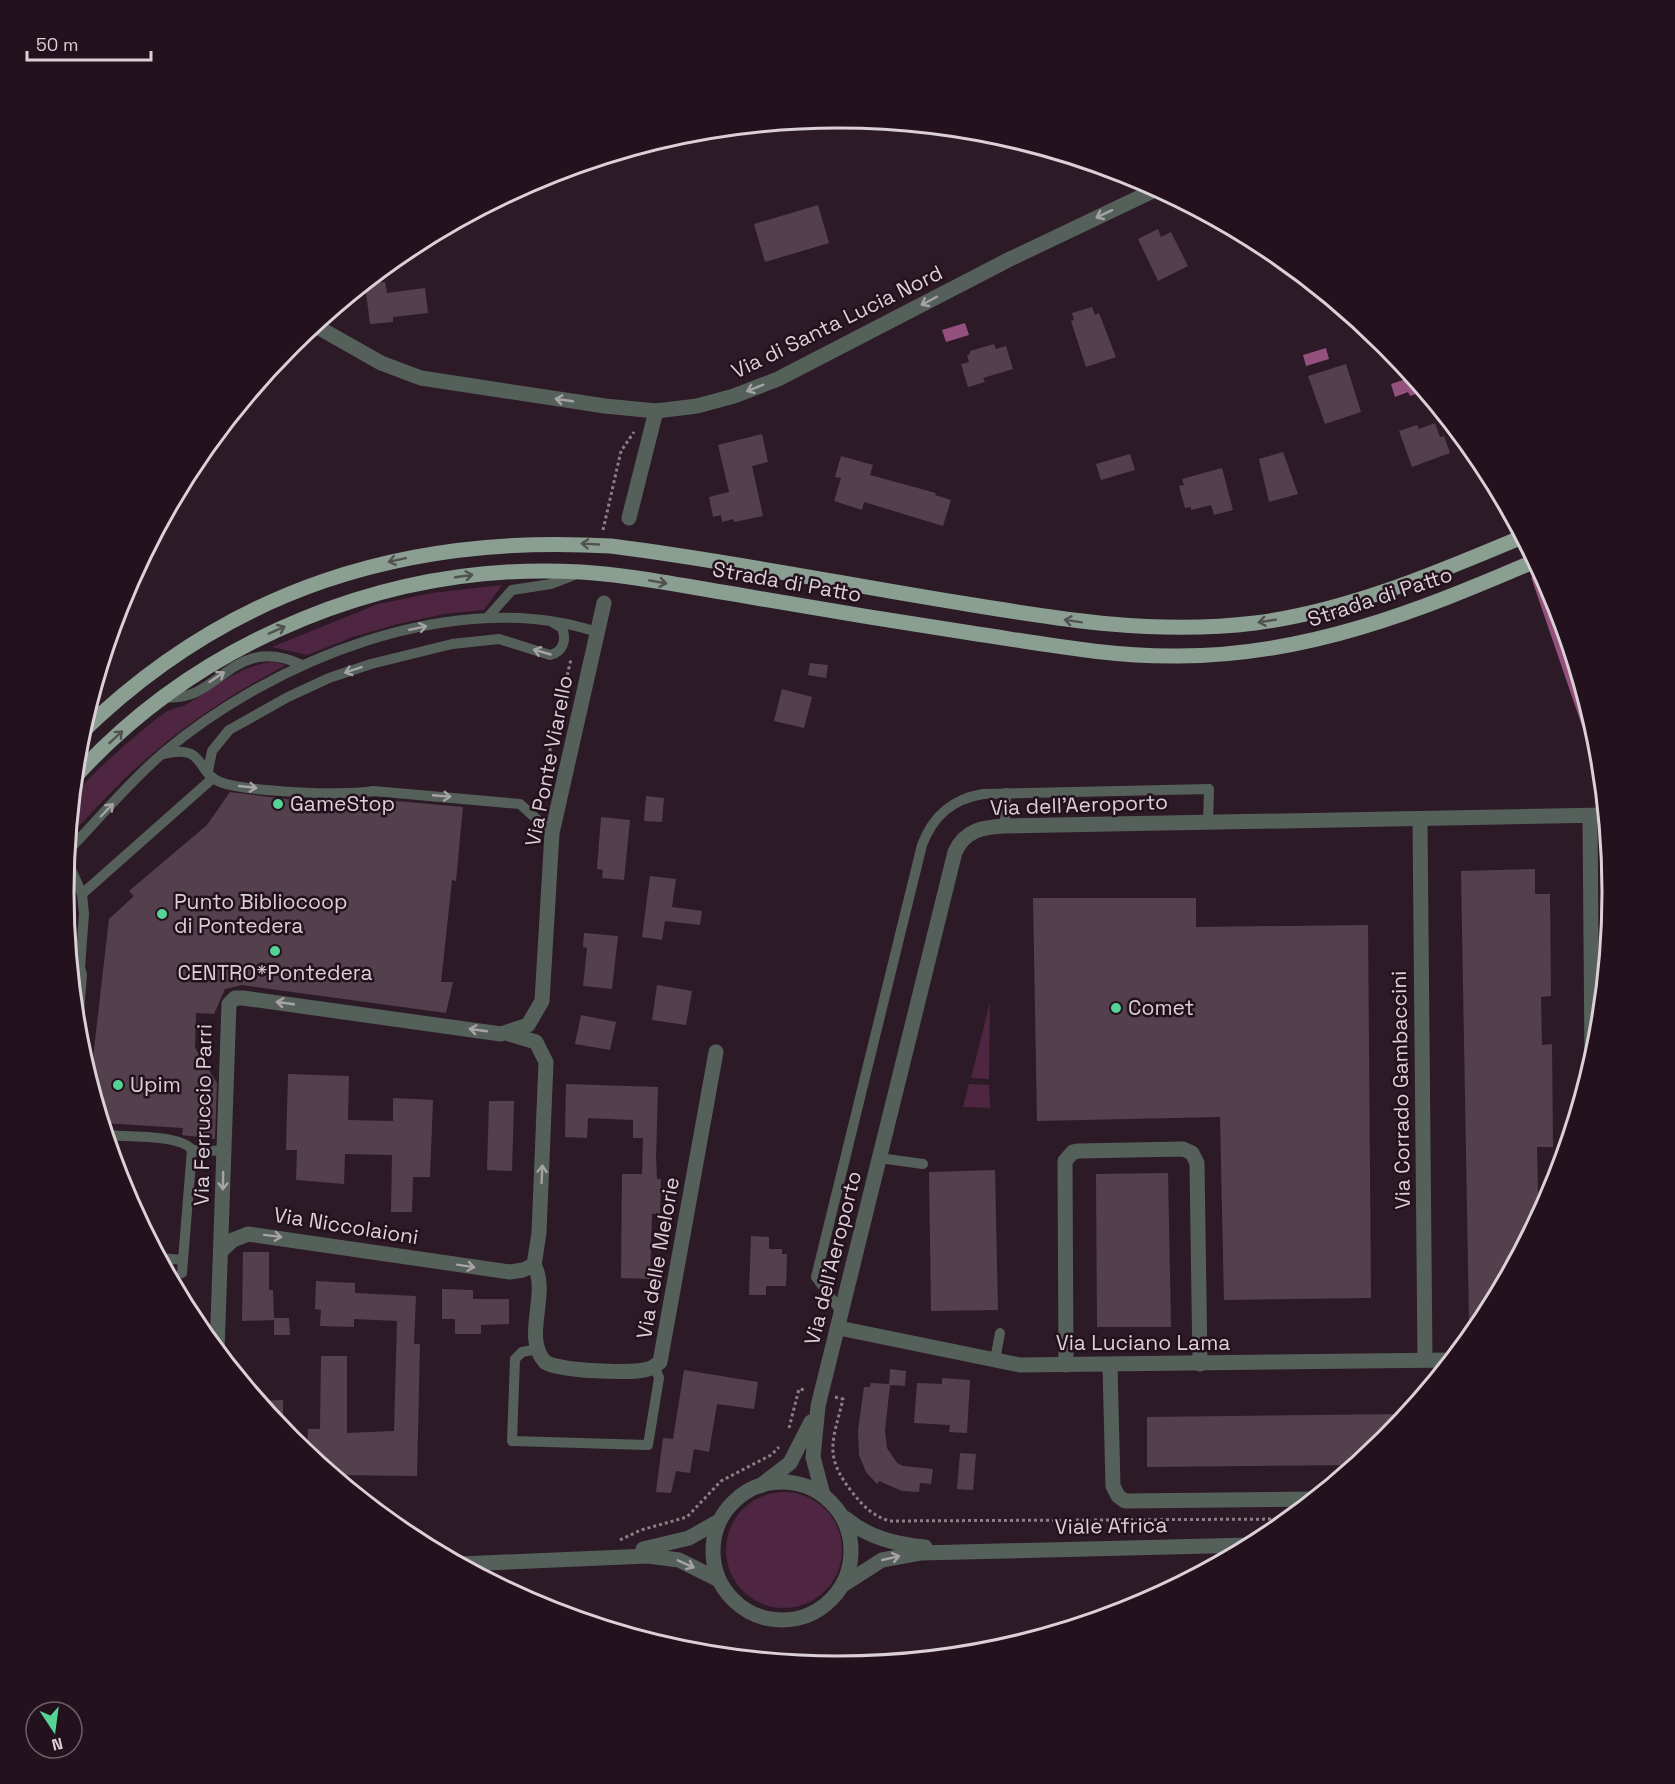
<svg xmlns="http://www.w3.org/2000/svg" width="1675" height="1784" font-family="'Space Grotesk',sans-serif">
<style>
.green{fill:#4e2641}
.water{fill:#94517d}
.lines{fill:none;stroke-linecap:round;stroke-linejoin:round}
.stream{stroke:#94517d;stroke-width:5}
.building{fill:#54404d}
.path{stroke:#8c7e87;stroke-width:3;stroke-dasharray:3 3;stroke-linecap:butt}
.service{stroke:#56605a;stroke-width:10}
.minor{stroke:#56605a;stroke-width:15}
.tertiary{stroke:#56605a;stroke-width:15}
.primary{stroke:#8a9e92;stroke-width:15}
.oneway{stroke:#a6a3a5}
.oneway2{stroke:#515152}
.poi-dot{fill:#54d395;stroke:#23121d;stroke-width:2}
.labels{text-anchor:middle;stroke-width:5;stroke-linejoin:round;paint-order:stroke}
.street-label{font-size:21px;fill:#dcd0d7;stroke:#23121d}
.poi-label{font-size:21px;fill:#dcd0d7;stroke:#23121d;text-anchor:start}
.rim{fill:none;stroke:#dcd0d7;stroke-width:3}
</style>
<rect width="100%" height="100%" fill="#2c1b26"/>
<!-- green -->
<g class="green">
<path d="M502 585 484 610 444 614 398 624 353 637 307 655 272 647 378 604 432 593Z"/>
<path d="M272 662 286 665C235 692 186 723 144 761 117 784 93 812 68 837 70 826 68 810 72 800 78 784 149 723 166 712 172 708 180 708 187 704 215 687 239 666 272 662Z"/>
<path d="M990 1002 989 1079 971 1078Z"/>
<path d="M969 1084 989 1085 990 1108 963 1107Z"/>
<circle cx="784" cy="1550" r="58"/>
</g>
<!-- water -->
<g class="water">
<path d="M965 323 969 335 946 342 942 330Z"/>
<path d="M1326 348 1329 359 1306 366 1303 355Z"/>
<path d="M1412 377 1419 393 1410 396 1408 392 1395 397 1391 384Z"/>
</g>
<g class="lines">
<!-- stream -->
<g class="stream">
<path d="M1507 509 1513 526"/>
<path d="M1534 578 1586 730 1598 747"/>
</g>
</g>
<!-- building -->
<g class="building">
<path d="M818 205 829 243 765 262 754 224Z"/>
<path d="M1158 229 1161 237 1171 232 1188 266 1158 281 1138 239Z"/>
<path d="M385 282 387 293 425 288 428 313 393 317V322L370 324 365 284Z"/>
<path d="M1092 307 1095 315 1099 313 1116 357 1086 367 1071 321 1074 320 1072 313Z"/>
<path d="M994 344 996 349 1006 346 1013 369 983 378 985 382 968 387 961 364 969 362 967 355 970 354V351Z"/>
<path d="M1346 364 1361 412 1325 424 1308 376Z"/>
<path d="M1435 423 1440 437 1444 436 1450 453 1412 467 1399 431 1417 425 1419 429Z"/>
<path d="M762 434 768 462 752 466 763 516 734 522V519L722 522 721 515 713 517 709 497 729 492 718 445Z"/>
<path d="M1283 452 1298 494 1269 502 1259 459Z"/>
<path d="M1130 454 1135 470 1101 480 1096 464Z"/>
<path d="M841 456 873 465 870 475 936 493 935 495 951 500 943 526 864 502 862 510 834 501 841 478 835 477Z"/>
<path d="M1222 468 1233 510 1214 515 1211 505 1191 510V507L1185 508 1179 486 1184 485 1182 479Z"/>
<path d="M810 663 828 665 826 678 808 675Z"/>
<path d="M782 689 812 697 804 728 774 721Z"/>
<path d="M230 792 295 800 373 799 463 807 456 881 452 880 441 982H453L446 1013 242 985 225 989 214 1014 196 1013 195 1048 217 1083 215 1139 182 1135 183 1128 102 1123 90 1084 109 919 134 896 129 891 207 825Z"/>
<path d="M646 796 664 798 662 822 644 821Z"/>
<path d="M601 817 630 820 624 880 602 878 603 870 597 869Z"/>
<path d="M1535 869V894H1550L1551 996 1541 997 1542 1045 1552 1044 1553 1147H1537L1538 1195H1549L1482 1322H1469L1461 871Z"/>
<path d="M650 876 676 879 672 907 702 911 700 925 665 921 662 940 642 937Z"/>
<path d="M1033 898H1196V927L1368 925 1371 1298 1224 1300 1220 1117 1037 1121Z"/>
<path d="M584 933 618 936 612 989 583 986 587 948 583 947Z"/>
<path d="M657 985 692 991 686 1025 652 1020Z"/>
<path d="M581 1015 616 1022 610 1050 575 1044Z"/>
<path d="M288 1074 349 1076 348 1120 393 1121V1098L433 1100 430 1177H413L412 1212H391L392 1155 345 1154 344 1184 296 1180 297 1150H286Z"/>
<path d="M566 1084 658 1087 656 1158 657 1179H661L660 1214H652L650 1279 621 1278 622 1174H642L643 1138H633V1120L588 1118 587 1138 565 1137Z"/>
<path d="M489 1101H514L512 1171 487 1170Z"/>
<path d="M995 1170 998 1310 931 1311 929 1172Z"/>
<path d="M1168 1173 1171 1327H1097L1096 1174Z"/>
<path d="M751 1236 769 1237V1249H782V1254H787L786 1286H766V1295H749Z"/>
<path d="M243 1252H269V1290H273L274 1320 242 1321Z"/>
<path d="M316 1281 355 1283V1293L416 1296 414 1344H420L417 1476 333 1475 307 1454 308 1429H320L321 1356H347V1433L394 1431 397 1321 354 1319V1327L320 1326 321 1310 315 1309Z"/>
<path d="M442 1289 473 1290V1299H509V1324L481 1325V1334H455V1319H442Z"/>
<path d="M274 1318H289L290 1335H274Z"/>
<path d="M890 1369 906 1371 905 1386 890 1385 885 1431 887 1448 897 1463 903 1466 933 1469 931 1484 920 1483 919 1492 902 1491 879 1481 877 1484 866 1472 859 1455 858 1430 864 1387H870L871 1383 889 1384Z"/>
<path d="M684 1370 758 1382 754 1409 717 1404 709 1452 694 1449 690 1473 676 1471 671 1493 656 1492 663 1438 673 1439Z"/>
<path d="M942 1378 970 1380 967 1433 949 1432 950 1425 914 1423 917 1383 942 1384Z"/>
<path d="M283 1400V1432L258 1401Z"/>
<path d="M1406 1414 1385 1440 1355 1465 1147 1467V1417Z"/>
<path d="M960 1453 976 1454 973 1490 957 1489Z"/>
</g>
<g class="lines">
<!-- path -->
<g class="path">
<path d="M1488 473 1504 514"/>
<path d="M603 530 621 451 634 432"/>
<path d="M550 768 547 763 571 659"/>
<path d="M835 1397 843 1399C833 1441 823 1455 852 1492 863 1506 872 1515 889 1521L1288 1519"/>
<path d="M789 1428 799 1389 805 1390"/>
<path d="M620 1540 641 1530 687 1517 721 1481 771 1455 779 1447"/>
</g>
<!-- service -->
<g class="service">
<path d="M487 618 512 590 551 584 574 575"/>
<path d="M165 697C220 704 231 632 302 665"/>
<path d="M164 754C206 743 196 773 220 782 246 792 345 796 373 791L520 804 552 833"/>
<path d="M208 771 212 751 229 730 288 697 329 678 371 664 452 644 499 639 550 655C563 652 567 640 562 628L552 622"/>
<path d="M1005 826 1006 793"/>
<path d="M67 852C98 820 128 783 162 754 271 661 455 585 597 632"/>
<path d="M66 858 82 894 213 778"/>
<path d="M77 1039 82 974 80 968 84 914 82 894"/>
<path d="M106 1135C125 1137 181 1134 192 1150"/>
<path d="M879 1158 923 1164"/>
<path d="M159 1258 183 1260 192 1150 224 1151"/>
<path d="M182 1273 183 1260"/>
<path d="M842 1313 816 1277 922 845C933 816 952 799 983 794L1209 789 1208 823"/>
<path d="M538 1349 522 1352 515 1359 512 1441 648 1445 659 1378 655 1367"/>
<path d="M995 1360 1000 1333"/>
</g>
<!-- minor -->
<g class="minor">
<path d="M314 325 381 363 421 378 605 406 656 411 697 406 734 396 778 379 1008 260 1157 189"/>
<path d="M629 518 656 411"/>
<path d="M1590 816 1592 1060"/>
<path d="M1420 820 1425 1360"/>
<path d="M221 1251 233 1240 248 1234 510 1272 523 1270 534 1265 539 1233 546 1062 536 1042 509 1034"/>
<path d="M534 1265C550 1293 522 1337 545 1362 558 1371 632 1374 648 1369 653 1368 656 1365 660 1362L716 1052"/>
<path d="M839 1328 1020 1365 1451 1360"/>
<path d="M217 1351 229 1004 235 998H243L501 1034 528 1025 542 1001 552 833 604 603"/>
<path d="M1066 1365 1065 1161 1073 1152 1079 1151 1183 1149 1192 1153 1197 1163 1200 1364"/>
<path d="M1110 1365 1113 1486 1118 1496 1125 1501 1313 1499"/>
<path d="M760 1486 790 1463 811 1422"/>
<path d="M823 1495 813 1457 818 1406 955 852C965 830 983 827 1005 826L1604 815"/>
</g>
<!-- tertiary -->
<g class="tertiary">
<circle cx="782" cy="1551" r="69"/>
<path d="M845 1518C869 1538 895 1544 925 1547"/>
<path d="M643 1549 689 1538 719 1521"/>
<path d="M460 1564 648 1556 679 1560 719 1580"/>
<path d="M843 1585 882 1560 920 1553 1250 1545"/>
</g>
<!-- primary -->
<g class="primary">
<path d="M80 734C229 588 406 534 611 546 730 561 848 585 967 604 1064 620 1157 635 1255 623 1348 611 1436 573 1522 537"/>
<path d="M74 778C201 638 392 561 581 572 632 575 683 586 734 594 813 608 892 621 971 633 1039 643 1109 657 1178 656 1306 656 1419 611 1535 561"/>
</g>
</g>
<!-- one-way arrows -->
<defs><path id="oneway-shaft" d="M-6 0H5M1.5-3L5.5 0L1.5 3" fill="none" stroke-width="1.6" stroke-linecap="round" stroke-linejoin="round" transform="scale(1.5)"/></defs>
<g class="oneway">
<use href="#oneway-shaft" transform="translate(1104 214) rotate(155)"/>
<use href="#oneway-shaft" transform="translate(929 301) rotate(152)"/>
<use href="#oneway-shaft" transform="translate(755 388) rotate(158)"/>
<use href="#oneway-shaft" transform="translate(564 400) rotate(-172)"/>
<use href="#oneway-shaft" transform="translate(418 628) rotate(-12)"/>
<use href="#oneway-shaft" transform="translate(542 652) rotate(-164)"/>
<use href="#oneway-shaft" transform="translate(353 670) rotate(161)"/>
<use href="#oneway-shaft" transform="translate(217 677) rotate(-34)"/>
<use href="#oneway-shaft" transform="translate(248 787) rotate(6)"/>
<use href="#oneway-shaft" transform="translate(442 796) rotate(5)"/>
<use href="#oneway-shaft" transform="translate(107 810) rotate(-46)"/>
<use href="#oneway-shaft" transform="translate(285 1003) rotate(-172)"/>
<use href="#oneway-shaft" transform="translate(478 1030) rotate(-172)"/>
<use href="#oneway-shaft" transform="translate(542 1174) rotate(-87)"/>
<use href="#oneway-shaft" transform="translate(223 1181) rotate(91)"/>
<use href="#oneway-shaft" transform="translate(273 1236) rotate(7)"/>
<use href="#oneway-shaft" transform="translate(466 1266) rotate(9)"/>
<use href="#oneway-shaft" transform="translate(891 1558) rotate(-13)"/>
<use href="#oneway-shaft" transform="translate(686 1564) rotate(24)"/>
</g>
<g class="oneway2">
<use href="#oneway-shaft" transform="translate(590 544) rotate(-177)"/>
<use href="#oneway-shaft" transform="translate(397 560) rotate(168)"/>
<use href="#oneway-shaft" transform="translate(464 576) rotate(-8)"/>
<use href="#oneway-shaft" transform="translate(658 582) rotate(10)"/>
<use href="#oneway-shaft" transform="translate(1073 621) rotate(-171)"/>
<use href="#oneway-shaft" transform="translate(1267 621) rotate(171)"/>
<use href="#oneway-shaft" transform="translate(277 630) rotate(-24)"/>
<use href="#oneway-shaft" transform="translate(116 737) rotate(-43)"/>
</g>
<!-- markers -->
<g class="poi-dot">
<circle cx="278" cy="804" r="6"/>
<circle cx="162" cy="914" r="6"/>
<circle cx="275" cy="951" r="6"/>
<circle cx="1116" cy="1008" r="6"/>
<circle cx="118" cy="1085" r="6"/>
</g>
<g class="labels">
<!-- street labels -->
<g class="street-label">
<text transform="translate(837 322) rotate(-26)" y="7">Via di Santa Lucia Nord</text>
<text transform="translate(787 582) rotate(10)" y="7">Strada di Patto</text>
<text transform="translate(1380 597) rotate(-18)" y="7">Strada di Patto</text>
<text transform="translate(549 761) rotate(-79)" y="7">Via Ponte Viarello</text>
<text transform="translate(1079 805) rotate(-2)" y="7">Via dell'Aeroporto</text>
<text transform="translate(1401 1090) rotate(-91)" y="7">Via Corrado Gambaccini</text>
<text transform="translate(203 1115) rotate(-89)" y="7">Via Ferruccio Parri</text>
<text transform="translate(346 1226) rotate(9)" y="7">Via Niccolaioni</text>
<text transform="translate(658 1258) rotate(-80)" y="7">Via delle Melorie</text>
<text transform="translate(833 1258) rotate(-76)" y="7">Via dell'Aeroporto</text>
<text x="1143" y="1350">Via Luciano Lama</text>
<text transform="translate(1111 1526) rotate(-1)" y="7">Viale Africa</text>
</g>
<!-- poi labels -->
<g class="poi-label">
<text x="290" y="811">GameStop</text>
<text x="174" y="909">Punto Bibliocoop<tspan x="174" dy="24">di Pontedera</tspan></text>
<text x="275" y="980" text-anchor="middle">CENTRO*Pontedera</text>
<text x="1128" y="1015">Comet</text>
<text x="130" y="1092">Upim</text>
</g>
</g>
<!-- crop -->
<path d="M0 0H1675V1784H0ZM74 892a764 764 0 1 1 1528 0a764 764 0 1 1-1528 0Z" fill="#23121d" fill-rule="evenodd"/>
<path class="rim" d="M74 892a764 764 0 1 1 1528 0a764 764 0 1 1-1528 0Z"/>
<!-- north arrow -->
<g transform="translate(54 1730) rotate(167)"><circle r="28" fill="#23121d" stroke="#6d5e67" stroke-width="1.5"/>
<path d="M0-4.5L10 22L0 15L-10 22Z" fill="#54d395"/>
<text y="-9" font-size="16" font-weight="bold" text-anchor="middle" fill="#dcd0d7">N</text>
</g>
<!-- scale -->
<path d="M27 51v9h124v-9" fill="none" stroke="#dcd0d7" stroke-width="3"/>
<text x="36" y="51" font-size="18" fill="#dcd0d7" stroke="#23121d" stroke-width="4.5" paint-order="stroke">50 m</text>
</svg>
